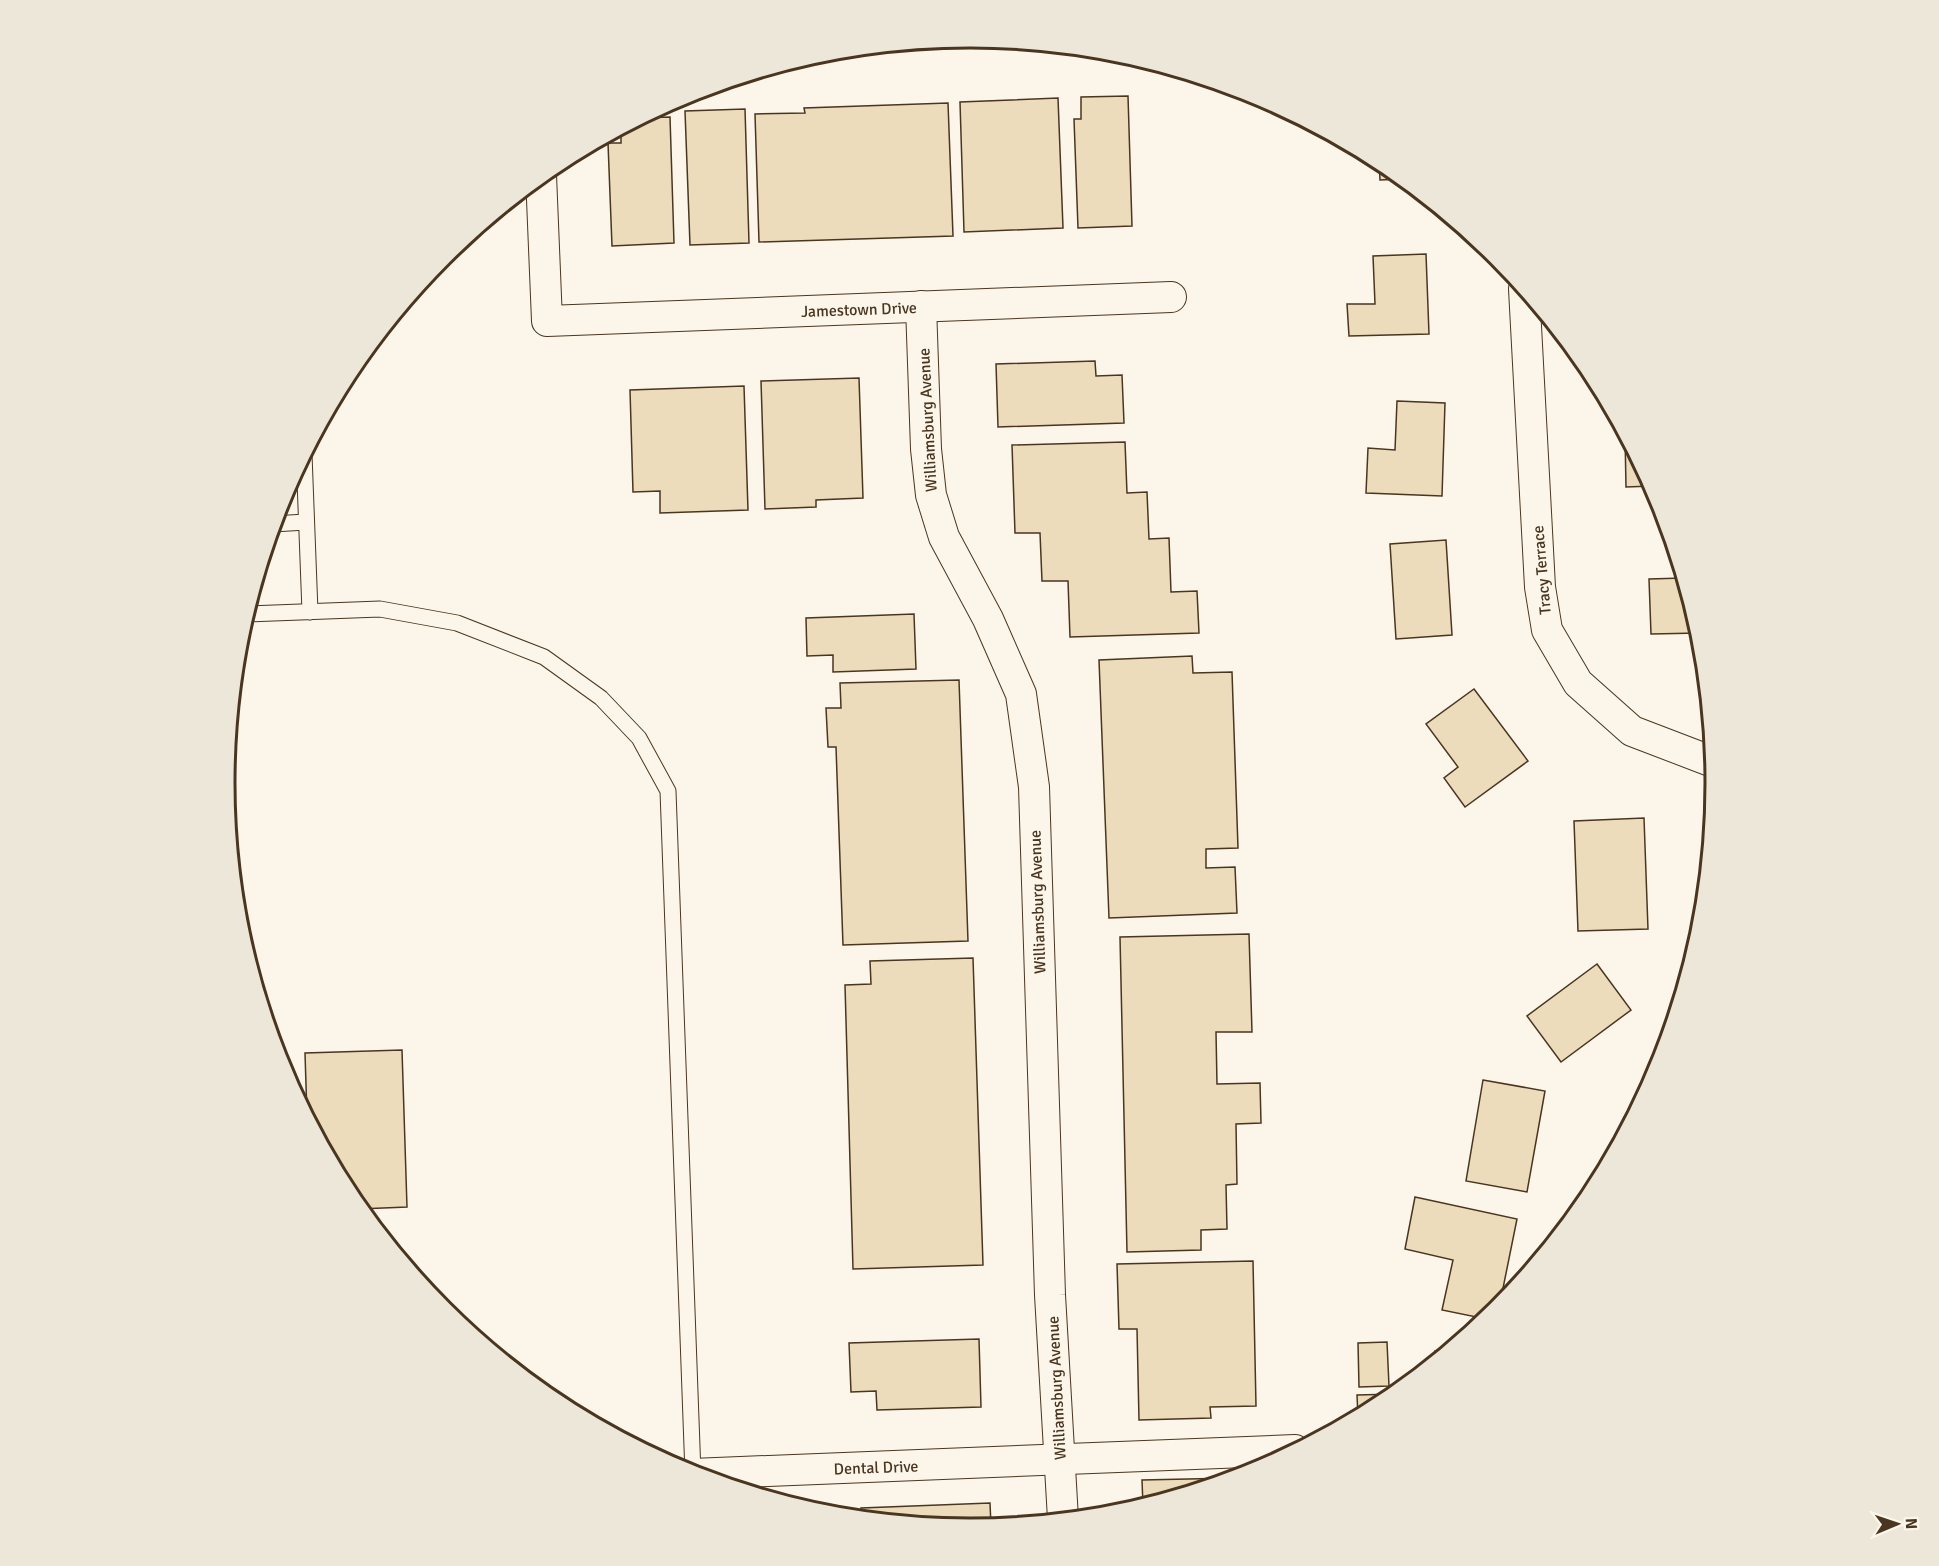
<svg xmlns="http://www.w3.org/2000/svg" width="1939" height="1566" font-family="Signika,sans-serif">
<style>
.building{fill:#ecdcbc;stroke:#4a3520;stroke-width:1.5}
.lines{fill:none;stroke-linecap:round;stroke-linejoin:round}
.service-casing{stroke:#4a3520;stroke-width:17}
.minor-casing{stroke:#4a3520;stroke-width:32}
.service{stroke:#fbf6e9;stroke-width:15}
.minor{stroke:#fbf6e9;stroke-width:30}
.labels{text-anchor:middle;stroke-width:4.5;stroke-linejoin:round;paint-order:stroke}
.street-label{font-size:16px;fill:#4a3520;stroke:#fbf6e9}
.rim{fill:none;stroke:#4a3520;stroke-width:3}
</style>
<rect width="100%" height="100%" fill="#fbf6e9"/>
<!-- building -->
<g class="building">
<path d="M1128 96 1132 226 1078 228 1074 119H1081V97Z"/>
<path d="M1058 98 1063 228 964 232 960 102Z"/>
<path d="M948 103 953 236 759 242 755 114 805 113 804 108Z"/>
<path d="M745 109 749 243 690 245 685 111Z"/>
<path d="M670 117 674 243 612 246 608 143H621V128L641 118Z"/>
<path d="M1379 161 1384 163 1403 179 1380 180Z"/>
<path d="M1426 254 1429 334 1349 336 1347 304H1375L1373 256Z"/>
<path d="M1095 361 1096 376 1122 375 1124 423 998 427 996 364Z"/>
<path d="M859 378 863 498 816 500V507L765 509 761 381Z"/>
<path d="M744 386 748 510 660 513V491L633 492 630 390Z"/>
<path d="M1397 401 1445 403 1442 496 1366 493 1368 448 1395 450Z"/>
<path d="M1625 435 1652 486 1626 487Z"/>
<path d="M1125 442 1127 493 1147 492 1149 539 1169 538 1171 592 1197 591 1199 633 1070 637 1068 581H1042L1040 533H1015L1012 445Z"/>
<path d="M1446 540 1452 635 1396 639 1390 544Z"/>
<path d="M1683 578 1699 633 1651 634 1649 579Z"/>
<path d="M914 614 916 669 833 672V655L807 656 806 618Z"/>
<path d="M1192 656 1193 673 1232 672 1238 848 1206 849V868L1235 867 1237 913 1109 918 1099 660Z"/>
<path d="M959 680 968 941 843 945 836 747H828L826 708H841L840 683Z"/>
<path d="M1474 689 1528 761 1465 807 1444 778 1458 767 1426 724Z"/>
<path d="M1644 818 1648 929 1578 931 1574 821Z"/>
<path d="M1249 934 1252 1032H1216L1217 1084 1260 1083 1261 1123 1236 1124 1237 1184 1226 1185 1227 1229 1201 1230V1250L1127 1252 1120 937Z"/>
<path d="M973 958 983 1265 853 1269 845 985 871 984 870 961Z"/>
<path d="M1597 964 1631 1010 1561 1062 1527 1016Z"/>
<path d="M402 1050 407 1207 359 1209 349 1197 307 1117 305 1053Z"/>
<path d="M1483 1080 1545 1091 1527 1192 1466 1181Z"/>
<path d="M1415 1197 1517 1219 1499 1308 1486 1319 1442 1310 1453 1260 1405 1249Z"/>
<path d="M1253 1261 1256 1406 1210 1407 1211 1418 1139 1420 1137 1329H1119L1117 1264Z"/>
<path d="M979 1339 981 1407 877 1410 876 1391 851 1392 849 1343Z"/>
<path d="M1387 1342 1389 1386 1359 1387 1358 1343Z"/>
<path d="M1435 1351H1447L1435 1361Z"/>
<path d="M1395 1394 1383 1403 1358 1417 1357 1395Z"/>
<path d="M1234 1478 1143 1506 1142 1480Z"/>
<path d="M990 1503 991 1526 969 1528 862 1518 861 1508Z"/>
</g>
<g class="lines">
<!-- service casing -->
<g class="service-casing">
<g id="service">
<path d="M304 454 310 612"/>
<path d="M273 524 306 522"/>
<path d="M245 614 380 609 457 623 544 657 601 698 639 738 668 791 693 1474"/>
</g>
</g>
<!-- minor casing -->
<g class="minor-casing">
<g id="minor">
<path d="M541 175 547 321 1171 297"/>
<path d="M1524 289 1540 587 1547 630 1578 683 1632 731 1713 762"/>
<path d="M921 306 926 449 931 495 944 537 988 619 1021 694 1034 787 1050 1295 1063 1519"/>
<path d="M692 1474 1295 1450"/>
</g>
</g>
<!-- service -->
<use href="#service" class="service"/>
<!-- minor -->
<use href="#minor" class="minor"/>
</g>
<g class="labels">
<!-- street labels -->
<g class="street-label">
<text transform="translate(859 309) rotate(-2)" y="6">Jamestown Drive</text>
<text transform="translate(927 420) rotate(-93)" y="6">Williamsburg Avenue</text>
<text transform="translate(1541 570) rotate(-95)" y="6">Tracy Terrace</text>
<text transform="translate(1037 902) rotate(-92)" y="6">Williamsburg Avenue</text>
<text transform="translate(1056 1388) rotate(-93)" y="6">Williamsburg Avenue</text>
<text transform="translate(876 1467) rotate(-2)" y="6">Dental Drive</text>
</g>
</g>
<!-- crop -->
<path d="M0 0H1939V1566H0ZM235 783a735 735 0 1 1 1470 0a735 735 0 1 1-1470 0Z" fill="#ede7d9" fill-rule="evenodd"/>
<path class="rim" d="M235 783a735 735 0 1 1 1470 0a735 735 0 1 1-1470 0Z"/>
<!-- north arrow -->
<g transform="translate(1897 1524) rotate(88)" stroke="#fbf6e9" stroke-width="4.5" paint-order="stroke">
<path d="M0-4.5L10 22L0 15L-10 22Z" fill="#4a3520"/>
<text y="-9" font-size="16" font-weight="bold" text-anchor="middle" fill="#4a3520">N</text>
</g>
</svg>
